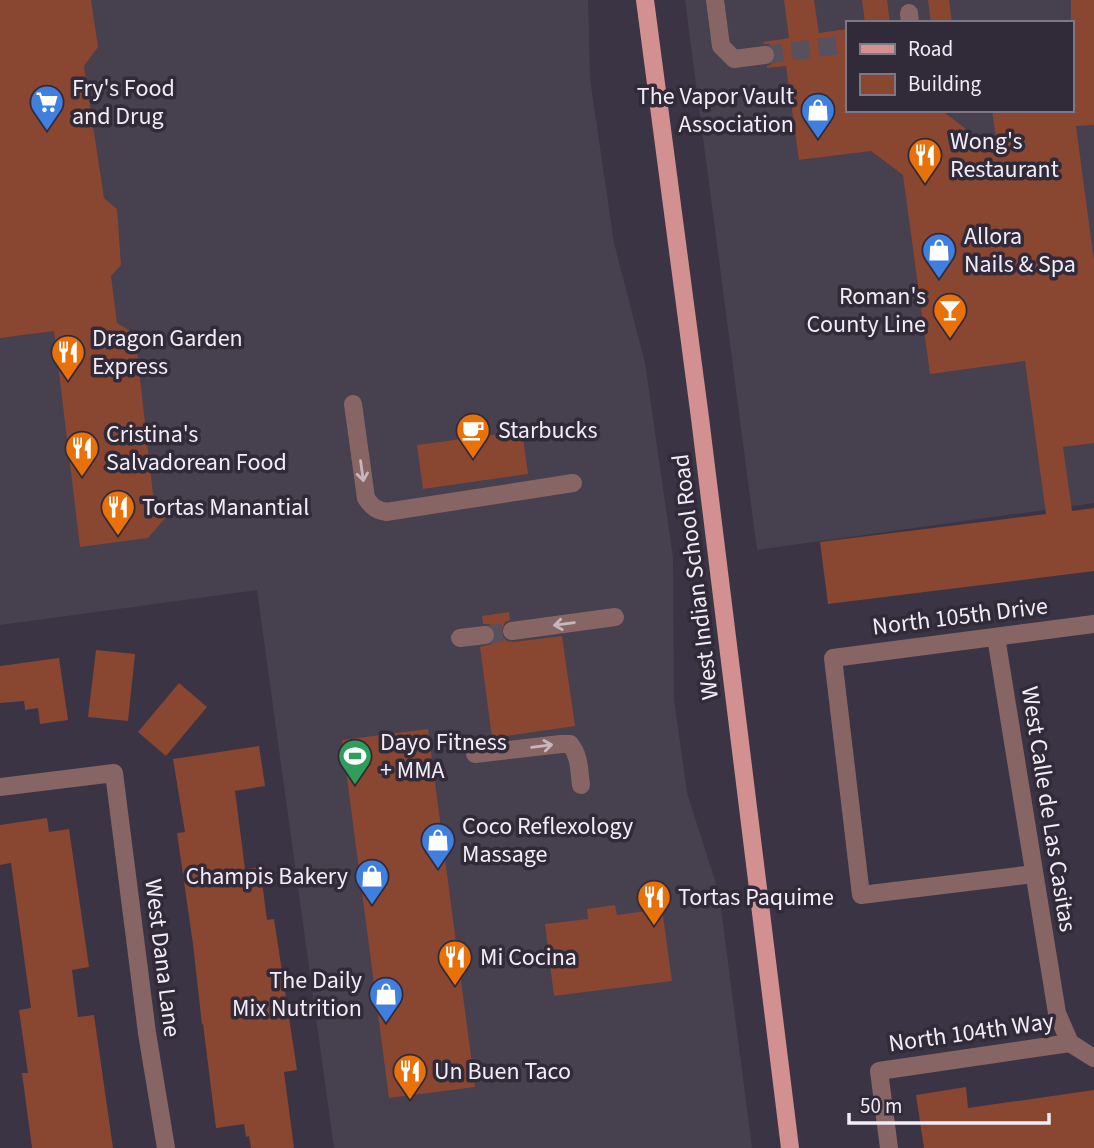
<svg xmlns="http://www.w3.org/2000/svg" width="1094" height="1148" font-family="'Source Sans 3',sans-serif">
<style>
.commercial{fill:#46404f;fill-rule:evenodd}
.building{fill:#894631}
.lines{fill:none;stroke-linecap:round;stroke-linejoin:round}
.minor-tunnel{stroke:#56505f;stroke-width:18;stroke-dasharray:18 9;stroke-linecap:butt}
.minor{stroke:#876565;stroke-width:18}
.major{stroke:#d39091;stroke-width:18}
.oneway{stroke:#c7b6bc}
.labels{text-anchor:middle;stroke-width:7;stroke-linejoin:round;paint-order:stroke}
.poi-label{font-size:24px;fill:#f1ecf6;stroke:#312a39;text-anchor:start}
.street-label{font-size:24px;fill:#f1ecf6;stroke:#312a39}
</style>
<rect width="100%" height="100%" fill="#3b3444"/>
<!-- commercial -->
<g class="commercial">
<path d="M0 0H588L590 79 614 243 645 363 673 558 674 699 687 793 719 893 752 1148H334L257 590 0 625Z"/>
<path d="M685 0H1094V503L757 550ZM847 23H1071V110H847Z"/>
</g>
<!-- building -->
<g class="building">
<path d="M0 0H91L98 47 84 66 104 198 117 209 121 265 111 276 117 323 135 334 153 494 172 510 148 538 80 547 54 331 0 338Z"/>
<path d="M784 0H814L819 33 847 29V110H941L998 153 992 110H1071V0H1094V125L1076 126 1094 261V443L1063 447 1072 511 1094 508V571L828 604 820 542 1046 514 1025 361 930 374 903 175 871 151 799 160 786 66 767 68V66L771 64 775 60 776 53 774 48 769 44H764L763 42 789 38Z"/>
<path d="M862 0H887L890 23H865Z"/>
<path d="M928 0H949L952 23H931Z"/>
<path d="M522 431 528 474 423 489 417 445Z"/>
<path d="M509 612 510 620 505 622 501 632 503 637 507 641 514 642 562 636 575 726 492 738 480 647 492 644 496 634 494 628 489 624H483L482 616Z"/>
<path d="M96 650 135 654 128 721 88 717Z"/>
<path d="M59 658 68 720 40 724 38 708 25 710 24 701 0 703V666Z"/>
<path d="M179 683 207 707 166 756 138 732Z"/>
<path d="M428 729 475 1087 389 1098 342 740Z"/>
<path d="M259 746 265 786 235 791 245 869 260 867 267 920 274 919 297 1070 284 1072 294 1148H251L249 1136 246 1137 244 1124 216 1128 203 1024 202 1025 193 944 177 833 185 832 173 759Z"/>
<path d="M47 818 49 832 69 829 89 967 72 970 78 1017 94 1015 113 1148H32L22 1073H28L19 1010 31 1008 11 863 0 865V825Z"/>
<path d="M615 905 617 915 662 909 672 981 554 996 545 924 588 919 587 909Z"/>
<path d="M966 1087 968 1108 1094 1090V1148H924L916 1095Z"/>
</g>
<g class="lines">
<!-- minor-tunnel -->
<g class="minor-tunnel">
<path d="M765 55 847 44"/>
<path d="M485 635 512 631"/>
</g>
<!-- minor -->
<g class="minor">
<path d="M715 0 721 46 734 59 765 55"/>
<path d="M909 13 910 23"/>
<path d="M353 404 366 498C372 507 376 510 386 512L573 483"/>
<path d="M512 631 615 617"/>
<path d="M996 637 1057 1013 1070 1043 1094 1058"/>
<path d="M460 638 485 635"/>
<path d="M475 754 561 744H570C580 756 579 771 581 785"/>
<path d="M0 787 114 773 147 1033 166 1148"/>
<path d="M1034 874 861 895 833 658 1094 624"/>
<path d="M889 1148 879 1071 1070 1043"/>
</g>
<!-- major -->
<path class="major" d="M645 0 700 418 790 1148"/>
</g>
<!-- one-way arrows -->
<defs><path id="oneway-shaft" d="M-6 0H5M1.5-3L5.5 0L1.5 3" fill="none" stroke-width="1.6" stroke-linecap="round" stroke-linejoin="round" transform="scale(1.75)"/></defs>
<g class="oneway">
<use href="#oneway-shaft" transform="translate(362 471) rotate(82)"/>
<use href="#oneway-shaft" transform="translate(564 624) rotate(172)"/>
<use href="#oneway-shaft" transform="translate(542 746) rotate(-7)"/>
</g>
<!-- icons -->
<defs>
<g id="supermarket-pin" transform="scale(1.75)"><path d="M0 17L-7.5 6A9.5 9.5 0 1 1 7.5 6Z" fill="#3f7fe0" stroke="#312a39"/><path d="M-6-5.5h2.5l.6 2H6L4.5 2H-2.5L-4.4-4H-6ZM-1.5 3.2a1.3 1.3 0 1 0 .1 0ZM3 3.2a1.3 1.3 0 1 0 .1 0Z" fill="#fff"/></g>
<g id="shop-pin" transform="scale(1.75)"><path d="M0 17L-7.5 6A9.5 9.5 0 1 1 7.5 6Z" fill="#3f7fe0" stroke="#312a39"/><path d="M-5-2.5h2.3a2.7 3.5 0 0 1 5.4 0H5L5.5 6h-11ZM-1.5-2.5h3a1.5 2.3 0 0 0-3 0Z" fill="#fff"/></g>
<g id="restaurant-pin" transform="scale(1.75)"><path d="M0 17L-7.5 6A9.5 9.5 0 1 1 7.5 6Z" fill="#e8710a" stroke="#312a39"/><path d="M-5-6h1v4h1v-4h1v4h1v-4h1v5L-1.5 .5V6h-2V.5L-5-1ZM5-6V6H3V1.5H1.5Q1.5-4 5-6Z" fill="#fff"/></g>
<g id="bar-pin" transform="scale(1.75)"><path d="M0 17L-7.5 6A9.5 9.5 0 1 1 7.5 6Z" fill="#e8710a" stroke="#312a39"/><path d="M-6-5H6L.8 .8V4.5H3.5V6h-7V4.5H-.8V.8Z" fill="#fff"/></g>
<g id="cafe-pin" transform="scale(1.75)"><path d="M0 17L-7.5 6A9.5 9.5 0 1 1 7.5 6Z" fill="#e8710a" stroke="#312a39"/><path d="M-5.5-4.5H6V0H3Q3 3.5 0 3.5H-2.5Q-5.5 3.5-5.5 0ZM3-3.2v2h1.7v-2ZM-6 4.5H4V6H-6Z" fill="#fff"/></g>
<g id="stadium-pin" transform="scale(1.75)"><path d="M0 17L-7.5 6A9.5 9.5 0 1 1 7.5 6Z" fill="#2e9e5b" stroke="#312a39"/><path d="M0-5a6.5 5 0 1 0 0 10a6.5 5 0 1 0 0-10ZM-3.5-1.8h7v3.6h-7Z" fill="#fff"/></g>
</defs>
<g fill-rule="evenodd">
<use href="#supermarket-pin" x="47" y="102"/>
<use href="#shop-pin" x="818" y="110"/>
<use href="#restaurant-pin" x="925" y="155"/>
<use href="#shop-pin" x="939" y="250"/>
<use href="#bar-pin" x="950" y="310"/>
<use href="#restaurant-pin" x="68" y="352"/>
<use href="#cafe-pin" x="473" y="430"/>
<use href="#restaurant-pin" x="82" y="448"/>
<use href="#restaurant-pin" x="118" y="507"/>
<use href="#stadium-pin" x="355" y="756"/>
<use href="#shop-pin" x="438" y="840"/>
<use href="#shop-pin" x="372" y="876"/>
<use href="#restaurant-pin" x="654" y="897"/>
<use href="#restaurant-pin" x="455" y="957"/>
<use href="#shop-pin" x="386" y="994"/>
<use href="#restaurant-pin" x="410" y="1071"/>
</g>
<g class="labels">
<!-- poi labels -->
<g class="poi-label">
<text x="72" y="96">Fry's Food<tspan x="72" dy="28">and Drug</tspan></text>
<text x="794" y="104" text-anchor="end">The Vapor Vault<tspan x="794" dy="28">Association</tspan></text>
<text x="950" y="149">Wong's<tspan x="950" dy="28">Restaurant</tspan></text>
<text x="964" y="244">Allora<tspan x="964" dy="28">Nails &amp; Spa</tspan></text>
<text x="926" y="304" text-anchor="end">Roman's<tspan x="926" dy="28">County Line</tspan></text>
<text x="92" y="346">Dragon Garden<tspan x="92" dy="28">Express</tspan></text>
<text x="498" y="438">Starbucks</text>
<text x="106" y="442">Cristina's<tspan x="106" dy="28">Salvadorean Food</tspan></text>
<text x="142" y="515">Tortas Manantial</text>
<text x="380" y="750">Dayo Fitness<tspan x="380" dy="28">+ MMA</tspan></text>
<text x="462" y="834">Coco Reflexology<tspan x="462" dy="28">Massage</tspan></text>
<text x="348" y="884" text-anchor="end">Champis Bakery</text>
<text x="678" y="905">Tortas Paquime</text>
<text x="480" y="965">Mi Cocina</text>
<text x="362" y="988" text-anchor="end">The Daily<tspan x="362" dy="28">Mix Nutrition</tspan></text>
<text x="434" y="1079">Un Buen Taco</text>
</g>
<!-- street labels -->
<g class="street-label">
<text transform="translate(695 577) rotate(-97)" y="8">West Indian School Road</text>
<text transform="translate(960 616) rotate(-7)" y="8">North 105th Drive</text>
<text transform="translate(1049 809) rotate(81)" y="8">West Calle de Las Casitas</text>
<text transform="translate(163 958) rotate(83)" y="8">West Dana Lane</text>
<text transform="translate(971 1032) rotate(-8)" y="8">North 104th Way</text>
</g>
</g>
<!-- legend -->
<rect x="846" y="21" width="228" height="91" fill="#312a39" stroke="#7e7885" stroke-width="2"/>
<rect x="860" y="44" width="35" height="10" fill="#d39091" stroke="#7e7885" stroke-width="2"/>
<text x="908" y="56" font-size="21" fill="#f1ecf6">Road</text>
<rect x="860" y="74" width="35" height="21" fill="#894631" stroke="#7e7885" stroke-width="2"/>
<text x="908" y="91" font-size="21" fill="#f1ecf6">Building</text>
<!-- scale -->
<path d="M849 1113v10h200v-10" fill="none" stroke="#f1ecf6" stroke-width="3.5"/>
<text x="860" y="1113" font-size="21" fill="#f1ecf6" stroke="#312a39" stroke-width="5" paint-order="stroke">50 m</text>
</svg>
